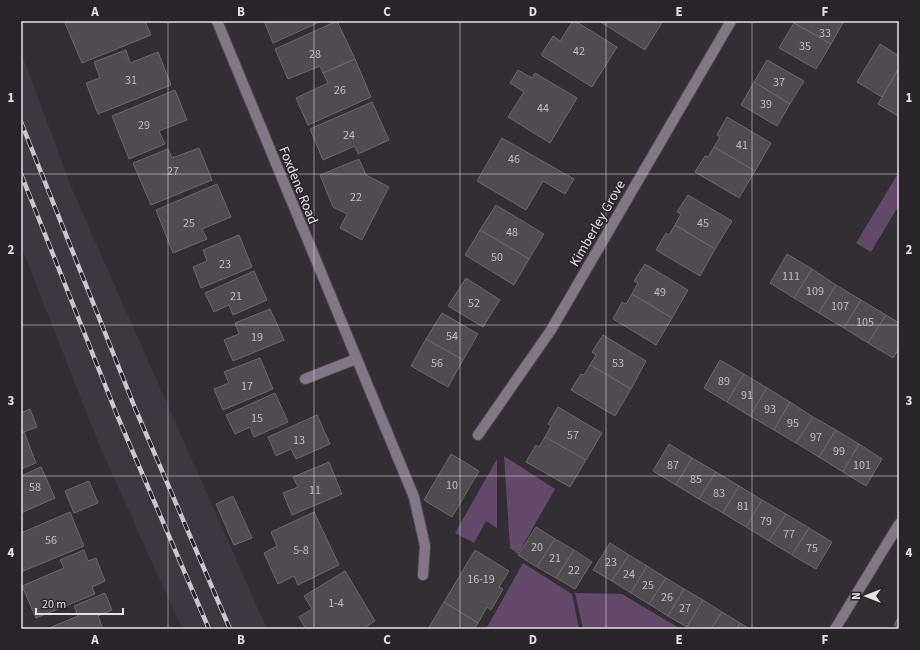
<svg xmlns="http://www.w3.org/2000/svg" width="920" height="650" font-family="'Source Sans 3',sans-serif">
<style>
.built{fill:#3e3641}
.green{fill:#624969}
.building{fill:#504b51;stroke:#6c676e}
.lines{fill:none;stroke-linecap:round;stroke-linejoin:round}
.minor-casing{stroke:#4f4b50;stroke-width:12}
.minor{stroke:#837687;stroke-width:10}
.rail-casing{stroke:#cac6ca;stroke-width:4.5}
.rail{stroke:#29242a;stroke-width:3;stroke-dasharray:9;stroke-linecap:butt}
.grid{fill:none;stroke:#e5e1e5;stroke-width:1;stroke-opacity:0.55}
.labels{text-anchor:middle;stroke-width:3;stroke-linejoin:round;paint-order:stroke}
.number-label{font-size:12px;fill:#c0bcc0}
.street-label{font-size:14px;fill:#e5e1e5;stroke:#29242a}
.neatline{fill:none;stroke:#e5e1e5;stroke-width:1.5}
.grid-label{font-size:13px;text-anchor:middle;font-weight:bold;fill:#e5e1e5}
</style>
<rect width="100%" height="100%" fill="#332e34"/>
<!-- built -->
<path class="built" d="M21 52 72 189 267 629H182L100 447 21 246Z"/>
<!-- green -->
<g class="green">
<path d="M899 172V205L871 252 856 243Z"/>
<path d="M504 456 555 489 518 554 510 548Z"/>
<path d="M497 459V528L486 521 474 543 455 533Z"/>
<path d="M523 563 572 594 579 629H486Z"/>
<path d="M575 593 622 594 679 628V629H583Z"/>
</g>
<!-- building -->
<g class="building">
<path d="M70 21H145L151 35 82 63 65 23Z"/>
<path d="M264 21H322L273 43Z"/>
<path d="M337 21 355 59 323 73 320 66 288 79 275 49Z"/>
<path d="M573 21H575L617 47 592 87 541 55 553 36 560 41Z"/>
<path d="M599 21H663L645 50Z"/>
<path d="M795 21H844L831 44 794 23Z"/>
<path d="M794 23 831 44 816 69 779 48Z"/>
<path d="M880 44 899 56V68L882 97 857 82Z"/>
<path d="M126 50 130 63 158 52 171 85 98 114 86 83 100 78 94 62Z"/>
<path d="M355 59 371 97 308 125 296 98 328 83 323 73Z"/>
<path d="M767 60 804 81 790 104 754 82Z"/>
<path d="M899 68V115L898 116 878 104Z"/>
<path d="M518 70 532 78 535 73 577 98 550 143 508 117 524 92 510 83Z"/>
<path d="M754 82 790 104 777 126 741 105Z"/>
<path d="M175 90 187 120 159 131 165 144 129 159 112 116Z"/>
<path d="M372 102 389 140 358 154 355 146 323 160 310 129Z"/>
<path d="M727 117 771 143 755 171 714 147 720 137 717 135Z"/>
<path d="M502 138 574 179 565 194 543 181 526 210 477 181Z"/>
<path d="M714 147 755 171 739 198 695 172 705 156 708 157Z"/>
<path d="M199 148 212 180 151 205 133 163 168 149 172 158Z"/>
<path d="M359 159 366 175 389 187 362 240 340 228 347 214 333 207 320 175Z"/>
<path d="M217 184 231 217 202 229 207 239 173 253 156 210Z"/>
<path d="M688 195 732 221 715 249 675 225 681 214 677 212Z"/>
<path d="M496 205 544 234 529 259 480 230Z"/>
<path d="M675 225 715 249 700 276 656 250 666 233 669 235Z"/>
<path d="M480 230 529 259 514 285 465 255Z"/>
<path d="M239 235 252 267 201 288 193 267 207 261 203 250Z"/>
<path d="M787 254 812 269 794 298 770 283Z"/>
<path d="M645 264 688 290 672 318 632 294 638 283 634 281Z"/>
<path d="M812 269 836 285 819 313 794 298Z"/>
<path d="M254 271 267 300 233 315 229 305 214 312 205 293Z"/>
<path d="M466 278 500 300 483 327 448 306Z"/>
<path d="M836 285 861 300 844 328 819 313Z"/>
<path d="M632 294 672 318 656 345 613 319 622 302 626 304Z"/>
<path d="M861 300 886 315 868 343 844 328Z"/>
<path d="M270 309 284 340 233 361 224 340 239 334 235 323Z"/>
<path d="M442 313 478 334 463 360 426 339Z"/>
<path d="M886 315 899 323V348L893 358 868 343Z"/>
<path d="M603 335 646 361 631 389 590 365 596 355 592 352Z"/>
<path d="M426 339 463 360 448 387 411 366Z"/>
<path d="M260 358 273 389 223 410 214 389 229 383 224 372Z"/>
<path d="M720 360 744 374 727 402 704 388Z"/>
<path d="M590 365 631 389 615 416 571 390 581 374 584 375Z"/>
<path d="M744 374 767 388 750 416 727 402Z"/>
<path d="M767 388 790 402 774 430 750 416Z"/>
<path d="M275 393 288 422 254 437 250 427 235 434 226 415Z"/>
<path d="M790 402 813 417 796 443 774 430Z"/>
<path d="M558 407 602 433 586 460 545 437 551 426 548 424Z"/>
<path d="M30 409 37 427 21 433V413Z"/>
<path d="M317 415 330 444 296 459 291 449 276 456 268 437Z"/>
<path d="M813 417 836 430 819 457 796 443Z"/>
<path d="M836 430 859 444 843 472 819 457Z"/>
<path d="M24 432 36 463 21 469V433Z"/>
<path d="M545 437 586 460 570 487 526 462 536 445 539 447Z"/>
<path d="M669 444 692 458 676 485 653 471Z"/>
<path d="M859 444 882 459 866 486 843 472Z"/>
<path d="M451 454 479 471 452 517 424 500Z"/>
<path d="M692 458 716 472 699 499 676 485Z"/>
<path d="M329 462 342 494 292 515 283 493 298 487 293 477Z"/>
<path d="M41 467 55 498 21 513V476Z"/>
<path d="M716 472 739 486 723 513 699 499Z"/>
<path d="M89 481 98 503 74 513 65 491Z"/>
<path d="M739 486 762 500 746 527 723 513Z"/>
<path d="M233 496 252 538 234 545 216 504Z"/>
<path d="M762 500 786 514 769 541 746 527Z"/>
<path d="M70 512 84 546 21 572V533Z"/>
<path d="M314 512 339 565 298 585 294 576 278 584 264 553 277 546 271 532Z"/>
<path d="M786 514 809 528 792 555 769 541Z"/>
<path d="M536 527 555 539 537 567 518 555Z"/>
<path d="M809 528 832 542 816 569 792 555Z"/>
<path d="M555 539 574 550 556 578 537 567Z"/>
<path d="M610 543 629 555 612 581 593 570Z"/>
<path d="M84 550 88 561 96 558 105 581 92 587 95 594 36 618 22 586 64 568 60 560Z"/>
<path d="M475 550 509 571 499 587 503 589 491 610 487 607 478 623 444 602Z"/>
<path d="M574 550 592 562 575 589 556 578Z"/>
<path d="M629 555 647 566 631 593 612 581Z"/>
<path d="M647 566 666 578 649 604 631 593Z"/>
<path d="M345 571 375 621 363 629H306L299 617 312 609 304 596Z"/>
<path d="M666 578 684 589 668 616 649 604Z"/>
<path d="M684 589 703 600 687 627 668 616Z"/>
<path d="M105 593 112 610 98 616 103 629H47L78 616 74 606Z"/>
<path d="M703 600 722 612 711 629H690L687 627Z"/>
<path d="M444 602 478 623 474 629H428Z"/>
<path d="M722 612 740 623 737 629H711Z"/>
<path d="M899 616V628L894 625Z"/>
<path d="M740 623 750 629H737Z"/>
</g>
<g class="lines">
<!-- minor casing -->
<g class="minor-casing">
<g id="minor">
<path d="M217 21 414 497 425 546 423 575"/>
<path d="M305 379 356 359"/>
<path d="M478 435 551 330 731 21"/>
<path d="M835 629 899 524"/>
</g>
</g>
<!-- minor -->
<use href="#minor" class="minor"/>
<!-- rail casing -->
<g class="rail-casing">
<g id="rail">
<path d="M21 122 135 408 230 629"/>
<path d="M21 174 117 415 209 629"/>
</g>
</g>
<!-- rail -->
<use href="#rail" class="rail"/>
</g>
<!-- grid -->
<path class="grid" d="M168 21V629M314 21V629M460 21V629M606 21V629M752 21V629M21 174H899M21 325H899M21 476H899"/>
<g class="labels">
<!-- number labels -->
<g class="number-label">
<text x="825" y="37">33</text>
<text x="805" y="50">35</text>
<text x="579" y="55">42</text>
<text x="315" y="58">28</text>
<text x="131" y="84">31</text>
<text x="779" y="86">37</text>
<text x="340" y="94">26</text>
<text x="766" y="108">39</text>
<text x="543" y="112">44</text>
<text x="144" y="129">29</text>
<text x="349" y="139">24</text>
<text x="742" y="149">41</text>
<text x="514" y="163">46</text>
<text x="173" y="175">27</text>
<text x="356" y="201">22</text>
<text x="189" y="227">25</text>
<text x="703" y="227">45</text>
<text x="512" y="236">48</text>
<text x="497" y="261">50</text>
<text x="225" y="268">23</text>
<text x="791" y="280">111</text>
<text x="815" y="295">109</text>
<text x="660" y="296">49</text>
<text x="236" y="300">21</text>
<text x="474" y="307">52</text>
<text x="840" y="310">107</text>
<text x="865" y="326">105</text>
<text x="452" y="340">54</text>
<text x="257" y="341">19</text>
<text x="437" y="367">56</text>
<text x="618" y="367">53</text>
<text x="724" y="385">89</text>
<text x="247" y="390">17</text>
<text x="747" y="399">91</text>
<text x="770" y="413">93</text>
<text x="257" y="422">15</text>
<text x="793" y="427">95</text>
<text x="573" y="439">57</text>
<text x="816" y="441">97</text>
<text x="299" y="444">13</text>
<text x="839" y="455">99</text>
<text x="673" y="469">87</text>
<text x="862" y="469">101</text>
<text x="696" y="483">85</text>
<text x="452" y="489">10</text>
<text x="35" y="491">58</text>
<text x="315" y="494">11</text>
<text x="719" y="497">83</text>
<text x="743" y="510">81</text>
<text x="766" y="525">79</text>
<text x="789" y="538">77</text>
<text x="51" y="544">56</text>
<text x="537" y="551">20</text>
<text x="812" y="552">75</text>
<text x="301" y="554">5-8</text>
<text x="555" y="562">21</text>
<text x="611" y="566">23</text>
<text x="574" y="574">22</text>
<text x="629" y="578">24</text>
<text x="481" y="583">16-19</text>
<text x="648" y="589">25</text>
<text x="667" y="601">26</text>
<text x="336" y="607">1-4</text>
<text x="685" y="612">27</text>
</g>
<!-- street labels -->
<g class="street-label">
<text transform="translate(299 185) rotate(68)" y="5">Foxdene Road</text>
<text transform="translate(597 223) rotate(-60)" y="5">Kimberley Grove</text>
</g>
</g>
<!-- border -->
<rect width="920" height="650" fill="none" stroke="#29242a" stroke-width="44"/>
<!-- north arrow -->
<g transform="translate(866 596) rotate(270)" stroke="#29242a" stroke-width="3" paint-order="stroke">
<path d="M0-3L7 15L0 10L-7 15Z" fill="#e5e1e5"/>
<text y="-6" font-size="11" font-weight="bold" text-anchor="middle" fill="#e5e1e5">N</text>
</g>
<!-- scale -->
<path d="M36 608v6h87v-6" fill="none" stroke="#e5e1e5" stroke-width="2"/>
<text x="42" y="608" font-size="12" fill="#e5e1e5" stroke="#29242a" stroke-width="3" paint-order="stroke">20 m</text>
<rect x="22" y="22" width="876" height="606" class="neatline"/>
<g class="grid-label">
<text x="95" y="16">A</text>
<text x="241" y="16">B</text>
<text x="387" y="16">C</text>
<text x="533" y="16">D</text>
<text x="679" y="16">E</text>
<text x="825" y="16">F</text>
<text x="11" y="102">1</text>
<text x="909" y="102">1</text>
<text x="11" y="254">2</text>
<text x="909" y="254">2</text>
<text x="11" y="405">3</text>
<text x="909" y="405">3</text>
<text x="11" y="557">4</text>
<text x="909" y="557">4</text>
<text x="95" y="644">A</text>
<text x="241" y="644">B</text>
<text x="387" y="644">C</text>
<text x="533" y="644">D</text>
<text x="679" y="644">E</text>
<text x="825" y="644">F</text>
</g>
</svg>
